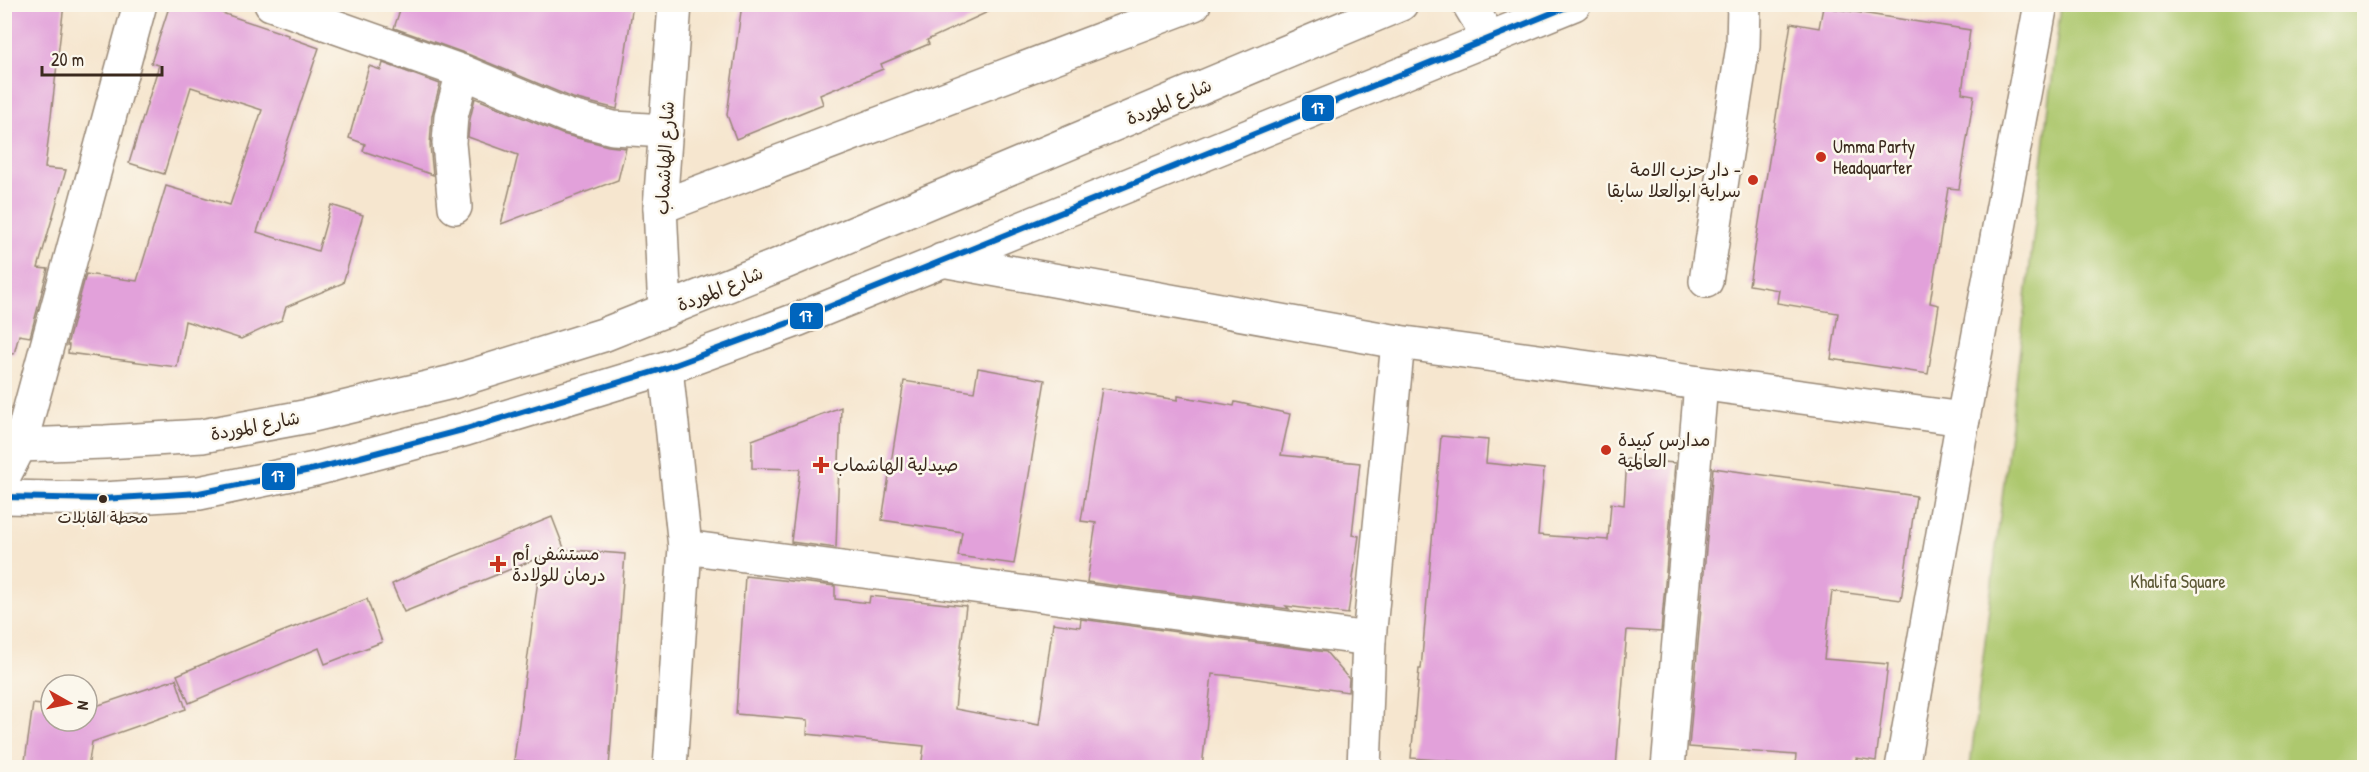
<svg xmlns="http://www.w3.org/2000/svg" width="2369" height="772" font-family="'Patrick Hand','Playpen Sans Arabic',sans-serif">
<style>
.green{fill:#adc86e;stroke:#747946;stroke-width:1.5}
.building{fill:#e2a1da}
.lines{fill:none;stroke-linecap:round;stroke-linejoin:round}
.minor-casing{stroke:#988876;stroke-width:36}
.major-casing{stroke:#988876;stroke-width:36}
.minor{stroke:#fff;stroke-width:33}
.major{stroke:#fff;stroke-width:33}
.bus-1-casing{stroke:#fbf7ec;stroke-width:10}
.bus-1{stroke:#0065bd;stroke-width:6}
.poi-dot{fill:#c8321e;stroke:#fbf7ec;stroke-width:2}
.bus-dot{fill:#3b2a1e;stroke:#fbf7ec;stroke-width:2}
.labels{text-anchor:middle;stroke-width:5;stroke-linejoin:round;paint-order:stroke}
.bus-label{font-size:16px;fill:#3b2a1e;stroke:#fbf7ec}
.street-label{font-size:18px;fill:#3b2a1e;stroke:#fbf7ec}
.poi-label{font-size:18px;fill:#3b2a1e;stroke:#fbf7ec;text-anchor:start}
.park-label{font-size:18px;fill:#5d5936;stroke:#fbf7ec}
.line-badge{stroke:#fbf7ec;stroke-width:2}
.badge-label{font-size:16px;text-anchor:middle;font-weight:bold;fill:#fff}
</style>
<rect width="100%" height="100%" fill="#fbf7ec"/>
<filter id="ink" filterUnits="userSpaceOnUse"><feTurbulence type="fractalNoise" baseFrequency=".0167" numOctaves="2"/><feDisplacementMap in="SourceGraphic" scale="12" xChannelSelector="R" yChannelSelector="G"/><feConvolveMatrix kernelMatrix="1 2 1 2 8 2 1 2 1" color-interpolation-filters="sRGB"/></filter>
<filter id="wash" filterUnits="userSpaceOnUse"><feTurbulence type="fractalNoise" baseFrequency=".008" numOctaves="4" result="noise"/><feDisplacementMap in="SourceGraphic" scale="24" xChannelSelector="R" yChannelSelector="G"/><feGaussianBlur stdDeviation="1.35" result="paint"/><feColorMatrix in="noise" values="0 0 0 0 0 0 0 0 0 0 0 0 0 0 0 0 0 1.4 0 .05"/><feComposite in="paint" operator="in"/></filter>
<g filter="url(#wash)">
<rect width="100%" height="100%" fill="#f6e6cf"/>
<!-- green -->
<path class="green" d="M2061 5H2364V767H1970Z"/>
<g id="blocks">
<!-- building -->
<g class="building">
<path d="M10 4H64L45 168 66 170 38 268 48 269 30 337 19 335 14 354 4 353V48Z"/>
<path d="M170 4H224L222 13 288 35V37L319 48 257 232 318 251 331 205 363 215 343 283 286 307 282 320 241 339 185 321 177 367 68 353 69 345H67L86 274 137 281 166 186 230 205 262 110 191 87 164 174 129 163 159 65 151 63Z"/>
<path d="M402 4H633L617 109 573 98 470 55 394 28Z"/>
<path d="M742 4H1005L927 40 929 44 881 64 883 69 820 95 823 104 736 139 727 115Z"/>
<path d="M1823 7 1970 30 1962 93 1974 95 1959 189 1948 188 1930 303 1939 305 1928 374 1831 359 1838 313 1777 303 1779 290 1749 285 1791 23 1819 28Z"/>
<path d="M383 63 440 84 432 115 430 145 433 175 363 151 365 144 349 138 369 66 381 70Z"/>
<path d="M475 98 562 134 608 146 626 148 618 180 501 224 518 155 468 137 470 119Z"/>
<path d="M978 368 1045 380 1014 564 958 556 962 532 882 520 904 381 974 392Z"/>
<path d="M1102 388 1178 400V396L1234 406 1235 402 1290 414 1281 455 1360 463 1352 535 1359 536 1348 614 1286 606 1289 609 1087 582 1096 523 1081 521Z"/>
<path d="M841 407 836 548 791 542 800 469 752 468V440Z"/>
<path d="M1441 436 1488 440 1486 463 1544 469 1538 535 1608 540 1611 503 1624 505 1627 459 1675 463 1661 632 1627 630 1616 768H1465L1466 762 1411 758 1419 669H1421Z"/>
<path d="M1713 468 1916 496 1901 600 1832 591 1824 659 1888 664 1876 761 1856 758 1855 768H1818L1795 765 1796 755 1689 747Z"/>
<path d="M552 517 564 548 560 549 625 554 609 768H567L514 760 541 557 404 612 392 584 430 566Z"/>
<path d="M745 576 835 586V599L869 603 870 596 966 606 957 679 958 680 955 709 1039 725 1053 623 1080 627 1081 619 1326 652 1349 679 1348 692 1243 677 1212 674 1202 768H921L924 746 807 734 808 720 736 714Z"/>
<path d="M367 599 382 642 325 664 319 648 189 703 177 675 253 643Z"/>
<path d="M176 679 186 709 92 742 88 768H24L33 704 51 706V721H87V709Z"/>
</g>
</g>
</g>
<g filter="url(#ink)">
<use href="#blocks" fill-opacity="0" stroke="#988876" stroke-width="1.5"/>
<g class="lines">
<!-- minor casing -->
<g class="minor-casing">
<g id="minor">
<path d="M271 4 463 72 567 116 613 128 666 131"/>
<path d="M455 207 449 143 451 116 463 72"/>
<path d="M660 207 1194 4"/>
<path d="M942 260 1398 342 1963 419"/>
<path d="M1706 281 1743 46 1744 4"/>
<path d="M665 311 660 207 675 4"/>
<path d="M666 368 685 547 670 768"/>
<path d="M4 476 20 445 140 4"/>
<path d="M685 547 1369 639"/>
<path d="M1364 768 1369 639 1398 342"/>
<path d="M1668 768 1701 384"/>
<path d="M1902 768 1963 419 2041 4"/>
</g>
</g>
<!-- major casing -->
<g class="major-casing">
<g id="major">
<path d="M1469 4 1490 39"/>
<path d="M4 442 20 445 105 442 202 436 309 416 452 382 603 335 776 266 1401 4"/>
<path d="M4 497 102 499 199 493 315 469 466 429 666 368 799 319 1574 4"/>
</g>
</g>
<!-- minor -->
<use href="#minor" class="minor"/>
<!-- major -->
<use href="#major" class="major"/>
<!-- bus-1 casing -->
<g class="bus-1-casing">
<path id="bus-1" d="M4 497 102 499 199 493 315 469 466 429 666 368 799 319 1574 4"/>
</g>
<!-- bus-1 -->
<use href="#bus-1" class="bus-1"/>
</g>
</g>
<!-- markers -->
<g class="poi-dot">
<circle cx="1821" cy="157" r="6"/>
<circle cx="1753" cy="180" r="6"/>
<circle cx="1606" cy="450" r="6"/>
<path d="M818 456h6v6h6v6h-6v6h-6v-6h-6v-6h6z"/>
<path d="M495 555h6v6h6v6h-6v6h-6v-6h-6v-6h6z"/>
</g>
<circle class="bus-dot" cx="103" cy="499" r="5"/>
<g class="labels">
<!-- bus labels -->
<g class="bus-label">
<text x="103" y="523">محطة القابلات</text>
</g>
<!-- street labels -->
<g class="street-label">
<text transform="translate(1169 102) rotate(-23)" y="6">شارع الموردة</text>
<text transform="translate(665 158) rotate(-87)" y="6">شارع الهاشماب</text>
<text transform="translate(720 289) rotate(-22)" y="6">شارع الموردة</text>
<text transform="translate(255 426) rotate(-11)" y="6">شارع الموردة</text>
</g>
<!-- poi labels -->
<g class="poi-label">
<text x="1833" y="153">Umma Party<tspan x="1833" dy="21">Headquarter</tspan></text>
<text x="1741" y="176" text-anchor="end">دار حزب الامة -<tspan x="1741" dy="21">سراية ابوالعلا سابقا</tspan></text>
<text x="1618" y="446">مدارس كبيدة<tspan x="1618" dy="21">العالمية</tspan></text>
<text x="833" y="471">صيدلية الهاشماب</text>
<text x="512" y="560">مستشفى أم<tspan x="512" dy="21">درمان للولادة</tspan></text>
</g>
<!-- park labels -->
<g class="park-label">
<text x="2178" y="588">Khalifa Square</text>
</g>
</g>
<g class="line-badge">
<rect x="1301" y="94" width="34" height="28" rx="6" fill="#0065bd"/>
<rect x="789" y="302" width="35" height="28" rx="6" fill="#0065bd"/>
<rect x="261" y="462" width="35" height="29" rx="6" fill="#0065bd"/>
</g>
<g class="badge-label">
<text x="1318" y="114">17</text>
<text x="806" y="322">17</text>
<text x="278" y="482">17</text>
</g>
<!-- margin -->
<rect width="2369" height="772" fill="none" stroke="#fbf7ec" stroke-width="24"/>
<!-- north arrow -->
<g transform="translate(69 703) rotate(99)"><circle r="28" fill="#fbf7ec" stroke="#aea59a" stroke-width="1.5"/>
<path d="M0-4.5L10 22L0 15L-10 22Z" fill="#c8321e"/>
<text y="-9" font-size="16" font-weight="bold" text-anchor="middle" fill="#3b2a1e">N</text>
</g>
<!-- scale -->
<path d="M42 66v9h120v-9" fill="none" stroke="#3b2a1e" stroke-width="3"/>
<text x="51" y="66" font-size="18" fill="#3b2a1e" stroke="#fbf7ec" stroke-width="4.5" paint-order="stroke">20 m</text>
</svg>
